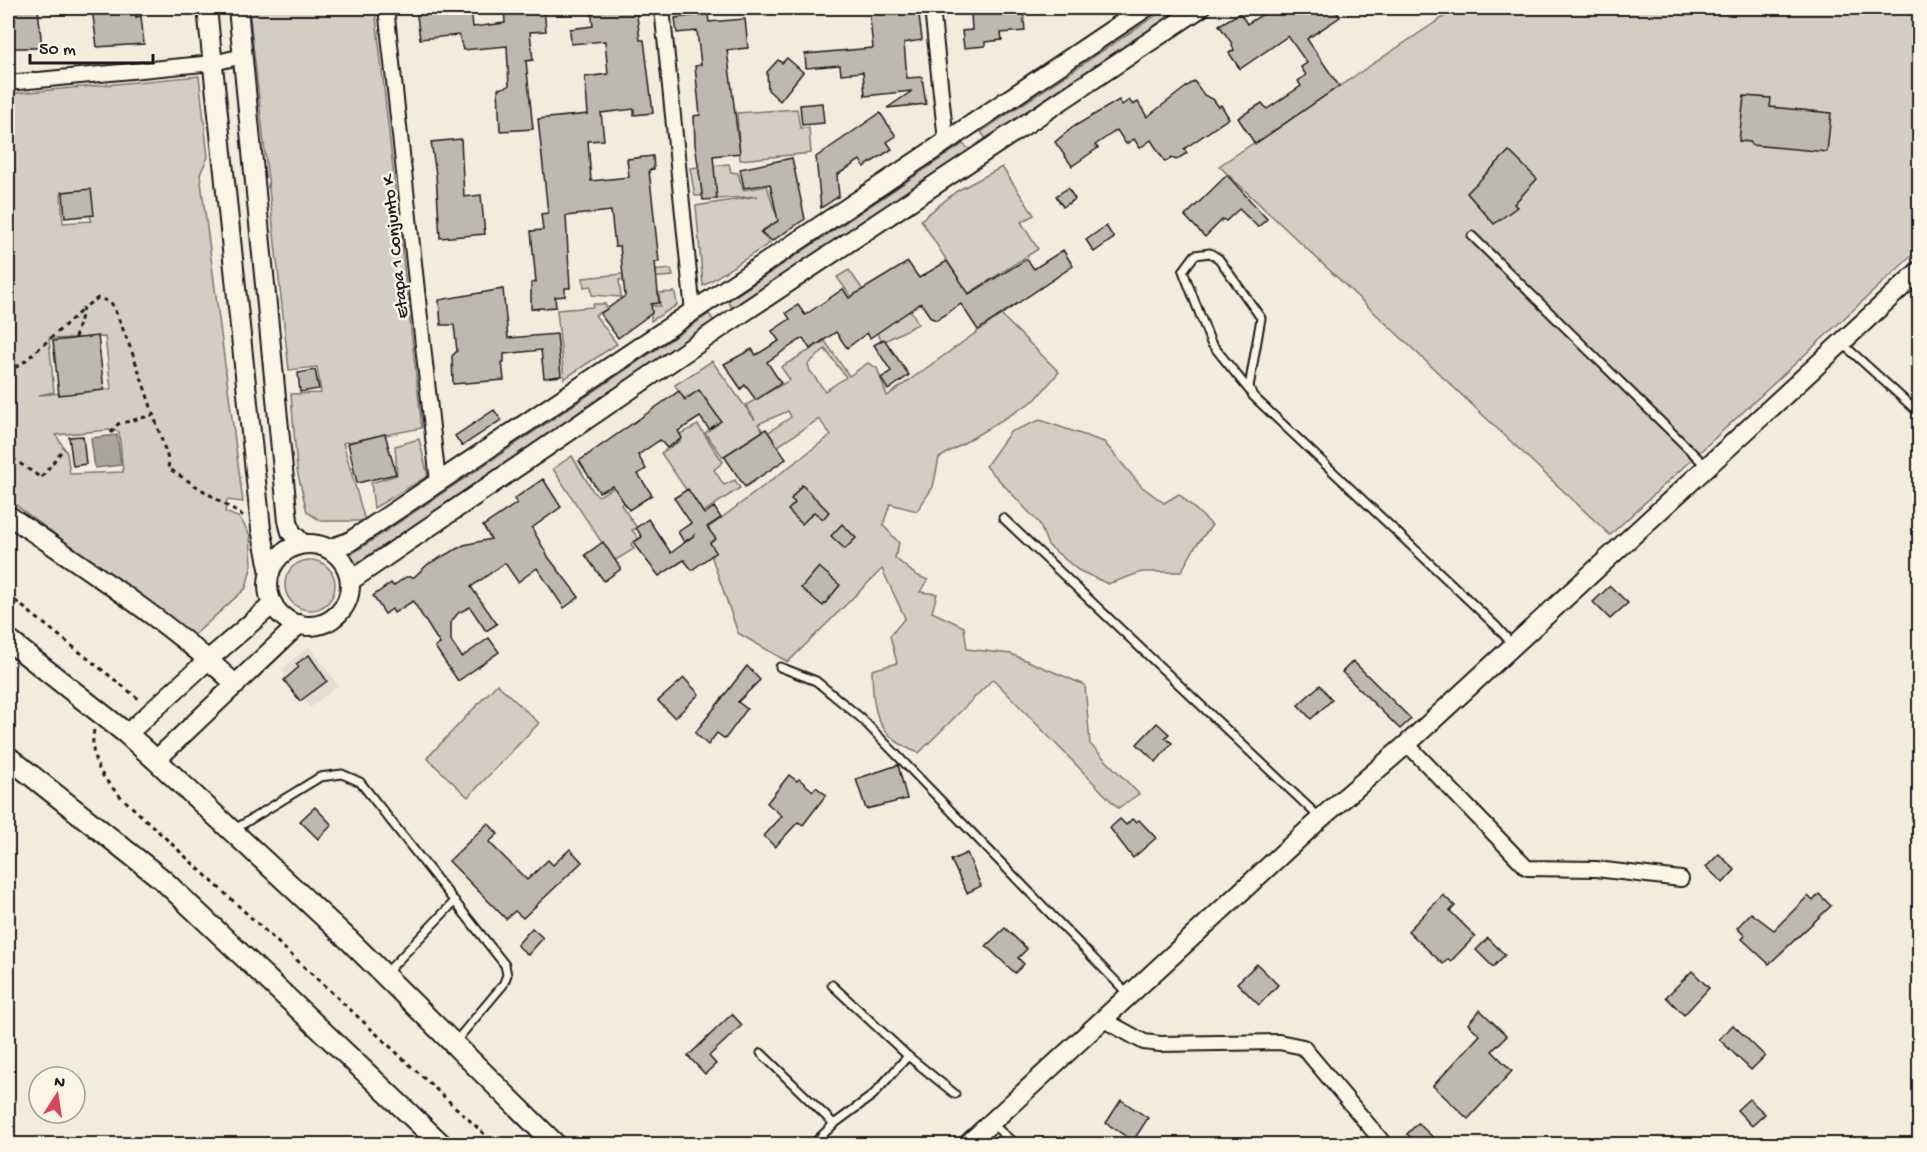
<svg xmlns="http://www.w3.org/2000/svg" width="1927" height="1152" font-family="'Gochi Hand',sans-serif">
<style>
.built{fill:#e3ddcf}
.green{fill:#d3cec1;stroke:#78756e;stroke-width:1.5;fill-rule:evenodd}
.water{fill:#aaa59b;stroke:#716e68;stroke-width:1.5}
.building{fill:#beb9ae;stroke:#1c1c1c;stroke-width:1.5}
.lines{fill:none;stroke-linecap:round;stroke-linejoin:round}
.lane-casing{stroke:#1c1c1c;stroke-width:11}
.street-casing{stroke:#1c1c1c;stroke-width:18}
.secondary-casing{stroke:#1c1c1c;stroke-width:22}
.primary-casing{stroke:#1c1c1c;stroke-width:24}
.path{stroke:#1c1c1c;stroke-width:3;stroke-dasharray:4.5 4.5;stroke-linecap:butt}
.lane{stroke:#fcf5e5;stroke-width:7}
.street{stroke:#fcf5e5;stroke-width:14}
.secondary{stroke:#fcf5e5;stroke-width:18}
.primary{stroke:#fcf5e5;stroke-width:20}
.labels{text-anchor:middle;stroke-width:5;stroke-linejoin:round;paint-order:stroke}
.street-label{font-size:18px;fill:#1c1c1c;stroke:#fcf5e5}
</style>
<rect width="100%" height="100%" fill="#f3ecdd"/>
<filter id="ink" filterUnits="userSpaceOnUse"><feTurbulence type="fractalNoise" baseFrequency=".0167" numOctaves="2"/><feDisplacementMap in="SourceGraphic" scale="12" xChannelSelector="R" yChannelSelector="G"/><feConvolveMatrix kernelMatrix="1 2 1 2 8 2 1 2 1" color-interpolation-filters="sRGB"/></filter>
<g filter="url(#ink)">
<!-- built -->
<path class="built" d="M309 646 338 685 310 708 282 670Z"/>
<!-- green -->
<g class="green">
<path d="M249 8H375L422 428 343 443 365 521H321L307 512 297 470 291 394 321 393 317 367 289 370Z"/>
<path d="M1167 8H1184L986 139 981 132Z"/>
<path d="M1457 8H1919V249L1610 535 1219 166Z"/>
<path d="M199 76 208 157 200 174 243 502 227 500 225 512 240 518 250 535 252 564 246 588 191 638 8 499V94ZM88 190 91 221 63 223 61 192ZM105 337 111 389 39 395 54 392 49 339ZM109 430 119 432 123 472 70 474 67 453 56 435Z"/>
<path d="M797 109 800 128H809L811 153 740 160 737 113Z"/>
<path d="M963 144 969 149V153L733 310 728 301Z"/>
<path d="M729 164 731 172 738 173 743 190 767 186 775 212 795 211 760 232 770 243 703 286 696 206 758 196 717 199 716 195 695 196 690 168Z"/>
<path d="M1002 167 1034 215 1021 222 1038 249 968 294 921 220 957 191Z"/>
<path d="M671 269 673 276 619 280 621 297 592 295 591 286 584 287 583 278Z"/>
<path d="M849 270 879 313 884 326 911 310 918 324 883 342 837 277Z"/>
<path d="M675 292 677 305 651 321V306H660L659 293Z"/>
<path d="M593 304H605L607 309 595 315 617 344 564 379 557 310 593 307Z"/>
<path d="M709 314 716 324 354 565 349 556Z"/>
<path d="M1001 315 1059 372 1035 400 939 458 933 487 917 511 890 504 883 525 899 543 895 558 916 575 928 580 920 592 937 594 932 612 964 627 967 649 1011 654 1085 685 1090 744 1139 794 1118 808 993 679 919 753C875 737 873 711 872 670L897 663 890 636 905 618 882 569 788 662 738 633 703 532 831 435 819 419 775 448 766 434 791 417 788 411 758 424 763 431 723 457 705 433 718 424 697 392 683 399 675 385 712 361 755 420 746 405 790 380 781 367 825 341 849 376 868 363 877 368 887 396ZM825 349 846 377 825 391 810 371 808 364Z"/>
<path d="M1040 420 1104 442 1141 486 1164 503 1179 494 1212 525 1195 547 1181 572H1142L1108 584 1078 570 1048 545 1039 523 986 466 1010 432Z"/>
<path d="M698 425 723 462 714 470 724 485 735 480 740 488 702 513 661 453 680 441 678 435Z"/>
<path d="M419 439 428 476 374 508 371 483 397 475 395 446Z"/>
<path d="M572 456 594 493 599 496 618 485 629 499 621 505 637 528 632 530 639 539 631 544 634 549 614 561 553 469Z"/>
<circle cx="310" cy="585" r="25"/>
<path d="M497 684 539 723 468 797 427 758Z"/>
</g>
<!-- water -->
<path class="water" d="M117 435 121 465 95 468 91 438Z"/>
<!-- building -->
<g class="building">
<path d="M8 8H38L42 48H8Z"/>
<path d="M92 8H135L136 17 141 16 144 44 97 47Z"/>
<path d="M416 8H471L473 27 505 23 504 8H544L546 31 530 32 533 60 526 61 533 129 500 131 498 89 509 86 507 46 463 50 459 35 420 39Z"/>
<path d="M591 8H636L640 40H644L653 113 634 115V109L601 113 604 140 588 141 591 181 629 177 627 159 653 156 654 169 649 170 659 262H655L659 303 651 304 652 313 618 338 600 314 625 296 620 246H615L611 211 566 216 570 288H565V296L555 297 556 307 531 309V283L536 282 531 231 543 230 541 214 548 213 538 119 588 114 585 77 608 74 605 41 571 44 570 29 593 26Z"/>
<path d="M869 8H918L922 40 904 43 907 78 922 77 926 104 887 108 912 91 865 96 863 72 841 74 840 65 806 68 805 54 873 48Z"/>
<path d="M975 8H1011V11L1023 10 1025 31 1001 33 1002 40 985 42V46L964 48 962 31 972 30 971 13H975Z"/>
<path d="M1273 8H1334L1340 17 1307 39 1339 86 1255 144 1238 118 1262 103 1267 109 1301 86 1298 81 1306 75 1301 67 1307 63 1288 36 1240 69 1229 53 1234 50 1231 42 1219 25 1240 13 1247 24Z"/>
<path d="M708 14 709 22 745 19 748 48 727 50 740 153 713 156 717 199 703 200 695 144 694 116 700 115 695 66 701 65 697 31 677 33 675 18Z"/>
<path d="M787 58 803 72 780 101 768 90 767 72 778 60 782 63Z"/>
<path d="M1194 81 1204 95 1213 99 1219 107 1221 105 1229 118 1184 149 1187 153 1176 160 1172 158 1165 162 1151 140 1140 148 1134 139 1126 144 1117 130 1095 145 1098 148 1072 166 1055 142 1073 127 1119 100 1122 105 1129 100 1133 105 1138 102 1147 117Z"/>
<path d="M1744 96 1771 98 1770 107 1831 113 1827 152 1751 145V142L1739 141Z"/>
<path d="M822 103 824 123 802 125 800 105Z"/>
<path d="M880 113 896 136 887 142 892 149 864 167 860 160 837 175 839 196 821 208 816 157Z"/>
<path d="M461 139 464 197 481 195 485 234 440 238 436 174 431 142Z"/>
<path d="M1509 151 1537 179 1514 204 1517 207 1494 224 1467 193Z"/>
<path d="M792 158 805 219 772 241 761 232 778 221 770 184 744 188 740 169Z"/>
<path d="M1227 175 1267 219 1258 227 1239 209 1226 221 1223 219 1205 237 1185 216Z"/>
<path d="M1068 188 1075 199 1063 207 1056 196Z"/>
<path d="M91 189 94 215 65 218 63 192Z"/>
<path d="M1106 226 1114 238 1094 252 1086 240Z"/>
<path d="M1063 250 1073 266 978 330 961 304 937 320 931 318 921 303 870 338 867 333 847 348 836 332 810 349 803 338 767 362 781 383 756 400 745 385 741 389 724 364 752 349 756 355 779 341 772 331 790 319 786 313 798 305 805 315 843 289 849 298 908 262 919 278 947 261 969 294 1027 259 1034 269Z"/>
<path d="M503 289 508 338 557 334 561 376 544 378 541 350 504 354V362H502L504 380 453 384 452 356 457 351 454 325H441L439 300Z"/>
<path d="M98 336 104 390 59 395 53 341Z"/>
<path d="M884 339 909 375 888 390 881 378 891 371 874 345Z"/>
<path d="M315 370 319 389 300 392 298 373Z"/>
<path d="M699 390 721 421 709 429 700 417 678 431 682 438 667 448 660 440 638 455 646 469 638 474 652 495 629 510 613 486 599 492 579 461 679 391 685 400Z"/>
<path d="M494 410 501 420 462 446 455 436Z"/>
<path d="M766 429 786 459 745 487 724 456Z"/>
<path d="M385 434 396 474 357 483 348 443Z"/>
<path d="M83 436 86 464 73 466 69 437Z"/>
<path d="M543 479 561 507 532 528 549 558 579 597 564 608 537 568 518 582 505 563 471 587 497 624 486 631 470 607 458 613 451 622V641L462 657 489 638 499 652 458 681 435 647 440 644 413 601 394 613 392 609 385 614 373 596 391 583 393 586 406 577H414L428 564 464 545 491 539 483 526 517 503 514 499Z"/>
<path d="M802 485 829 512 823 519 814 512 802 524 788 510 795 503 791 499Z"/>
<path d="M688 489 704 514 714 507 721 518 707 527 716 539 710 543 716 552 692 570 684 560 659 576 636 547 634 542 642 537 636 528 648 519 671 553 696 534 684 542 678 532 691 523 674 498Z"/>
<path d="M842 524 856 538 845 549 831 536Z"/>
<path d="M603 542 621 569 604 581 585 555Z"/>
<path d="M819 567 840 585 823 606 801 588Z"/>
<path d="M1610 586 1628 603 1610 619 1593 602Z"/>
<path d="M309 655 327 681 300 701 284 680 299 667 296 664Z"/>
<path d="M1353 661 1411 719 1400 729 1342 672Z"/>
<path d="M747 666 760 680 738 702 747 709 725 739 717 733 708 745 695 733Z"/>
<path d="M684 678 699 694 675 718 658 701Z"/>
<path d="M1320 685 1332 700 1311 719 1298 705Z"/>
<path d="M1157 723 1169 734 1165 738 1172 743 1156 762 1137 744Z"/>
<path d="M898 765 907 799 866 809 856 779Z"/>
<path d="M789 775 797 781 799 779 813 791 816 787 826 795 803 825 798 822 775 847 764 836 782 816 767 803Z"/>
<path d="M315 807 332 825 318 839 300 821Z"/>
<path d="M1120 819 1126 825 1132 819 1136 822 1139 820 1156 838 1133 858 1110 828Z"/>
<path d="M488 823 498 834 489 842 527 880 548 860 553 865 570 849 582 862 523 918 515 911 506 919 449 861Z"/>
<path d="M967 853 981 886 967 893 951 860Z"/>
<path d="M1719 854 1735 870 1723 883 1706 867Z"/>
<path d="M1819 894 1831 906 1769 964 1742 939 1745 936 1737 928 1751 913 1774 930 1808 896 1813 901Z"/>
<path d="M1443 895 1455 906 1450 911 1475 936 1451 961 1448 959 1443 964 1408 931Z"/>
<path d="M532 928 543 938 528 955 517 945Z"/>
<path d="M1005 928 1027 949 1018 958 1024 964 1015 973 986 946Z"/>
<path d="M1488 938 1505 955 1493 967 1476 950Z"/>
<path d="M1257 964 1278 985 1259 1005 1237 983Z"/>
<path d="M1692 971 1709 988 1684 1015 1666 997Z"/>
<path d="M1480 1010 1507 1036 1492 1051 1512 1071 1468 1119 1433 1086 1480 1035 1468 1024Z"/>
<path d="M732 1014 742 1025 709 1056 716 1064 705 1074 688 1056Z"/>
<path d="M1733 1025 1765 1056 1751 1070 1719 1039Z"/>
<path d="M1749 1099 1765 1114 1752 1126 1737 1110Z"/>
<path d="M1121 1100 1148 1118 1133 1141 1106 1123Z"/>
<path d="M1418 1123 1440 1144H1418L1407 1134Z"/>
</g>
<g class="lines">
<!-- lane casing -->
<g class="lane-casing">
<g id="lane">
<path d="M1472 236 1706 466"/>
<path d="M1843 344 1920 414"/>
<path d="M1249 390 1211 343 1183 271 1195 255 1210 253 1219 259 1261 318 1249 387 1253 396 1496 626 1512 644"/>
<path d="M1003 518 1319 817"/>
<path d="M780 667 816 681 861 718 1128 994"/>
<path d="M235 829 320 777 342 774 360 782 505 965 507 975 503 985 455 1042"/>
<path d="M386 973 455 901"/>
<path d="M832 985 908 1056"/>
<path d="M761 1053 834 1124"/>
<path d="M991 1123 1015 1144"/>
<path d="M813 1144 834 1124 873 1095 908 1056 955 1094"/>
</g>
</g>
<!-- street casing -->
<g class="street-casing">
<g id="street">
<path d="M386 8 438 482"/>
<path d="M662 8 693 312"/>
<path d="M932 8 946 141"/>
<path d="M8 83 213 63 243 56"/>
<path d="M1407 744 1527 868 1596 869 1681 879"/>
<path d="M1104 1020 1144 1042 1160 1044 1279 1042 1303 1047 1381 1140"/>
</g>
</g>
<!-- secondary casing -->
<g class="secondary-casing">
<g id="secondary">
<path d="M207 8 261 529 270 573"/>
<path d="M238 8 288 521 291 532 303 544"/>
<path d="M8 515C85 568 167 620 236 685"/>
<circle cx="309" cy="585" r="41"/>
<path d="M329 549 349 542 1145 8"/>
<path d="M350 581 729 322 1200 8"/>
<path d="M127 734 209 659 273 604"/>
<path d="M156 760 299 624"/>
<path d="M968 1144 1321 818 1407 744 1920 270"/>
</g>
</g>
<!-- primary casing -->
<g class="primary-casing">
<g id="primary">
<path d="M8 640 127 734 156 760 350 941 555 1144"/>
<path d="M8 757 163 880 441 1144"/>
</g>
</g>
<!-- path -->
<g class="path">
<path d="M75 338 83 308 98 298 111 302C135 353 151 408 169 462L168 468 243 516"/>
<path d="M8 372 23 363 82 310"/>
<path d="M111 433 118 424 153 415"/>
<path d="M8 450 15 460 41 478 64 448"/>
<path d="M8 595 140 700"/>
<path d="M94 730C89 759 100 775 119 795L495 1144"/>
</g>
<!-- lane -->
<use href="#lane" class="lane"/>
<!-- street -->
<use href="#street" class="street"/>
<!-- secondary -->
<use href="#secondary" class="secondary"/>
<!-- primary -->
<use href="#primary" class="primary"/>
</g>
</g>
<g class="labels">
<!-- street labels -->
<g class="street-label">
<text transform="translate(394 247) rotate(-96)" y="6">Etapa 1 Conjunto K</text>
</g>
</g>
<!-- margin -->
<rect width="1927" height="1152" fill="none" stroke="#fcf5e5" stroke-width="30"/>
<rect x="15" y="15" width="1897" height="1122" fill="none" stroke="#1c1c1c" stroke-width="2" filter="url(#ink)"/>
<!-- north arrow -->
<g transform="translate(57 1095) rotate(12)"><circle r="28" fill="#fcf5e5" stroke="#a29e95" stroke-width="1.5"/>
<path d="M0-4.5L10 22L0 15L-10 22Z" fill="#d1495b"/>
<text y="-9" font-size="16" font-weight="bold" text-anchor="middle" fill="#1c1c1c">N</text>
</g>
<!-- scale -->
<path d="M30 54v9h123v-9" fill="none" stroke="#1c1c1c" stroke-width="3"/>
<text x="39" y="54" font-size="18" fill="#1c1c1c" stroke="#fcf5e5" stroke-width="4.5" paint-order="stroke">50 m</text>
</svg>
